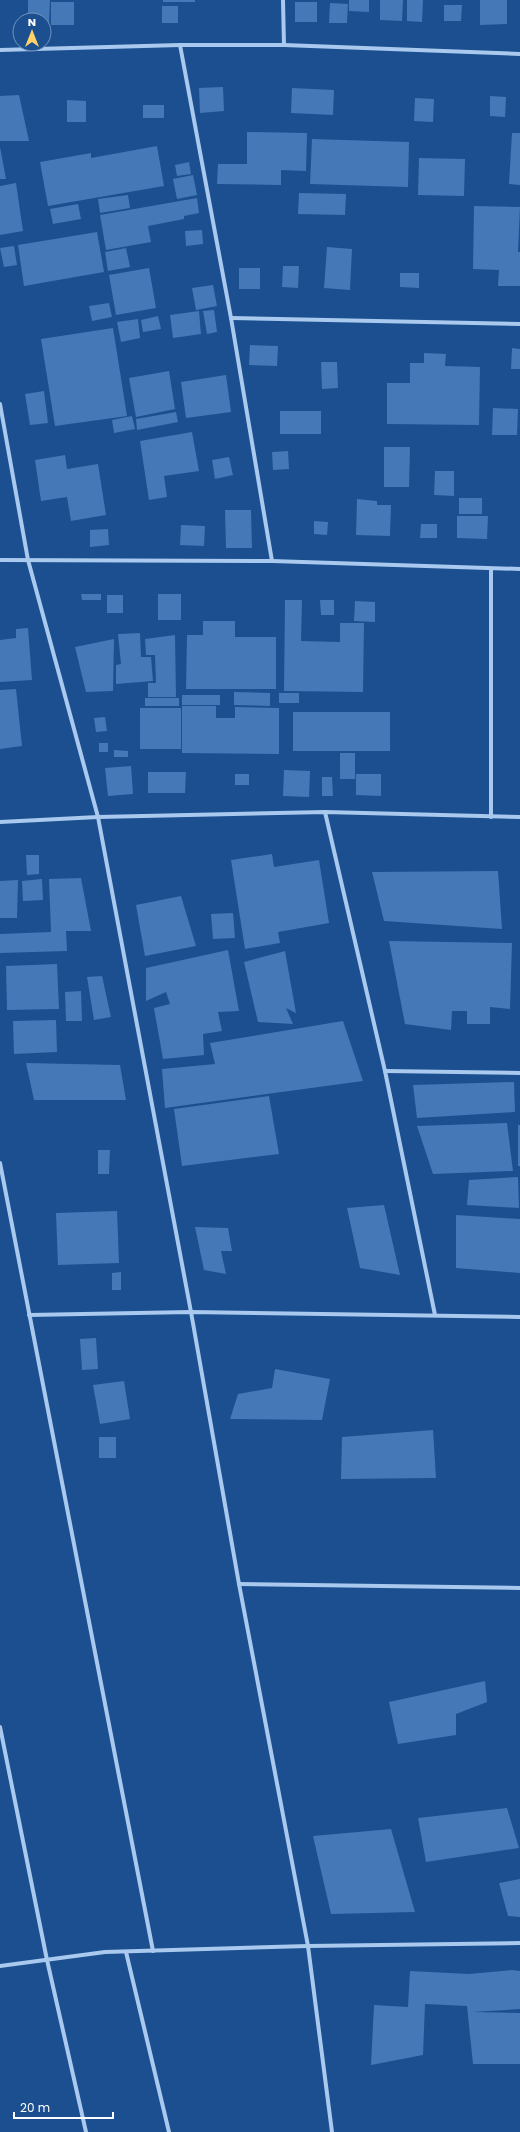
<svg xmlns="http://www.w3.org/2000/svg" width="520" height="2132" font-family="Poppins,sans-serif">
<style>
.building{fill:#4478b7}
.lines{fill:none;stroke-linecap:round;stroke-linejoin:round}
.minor{stroke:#a9c9ee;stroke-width:4}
</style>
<rect width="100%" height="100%" fill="#1b4f8f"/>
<!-- building -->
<g class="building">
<path d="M28 0H50L49 24H44V20H28Z"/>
<rect x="163" y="0" width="32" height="2"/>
<path d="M349 0H369V12L349 11Z"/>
<path d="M380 0H403L402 21 380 20Z"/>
<path d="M407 0H423L422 22 407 21Z"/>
<path d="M480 0H507V24L480 25Z"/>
<rect x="51" y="2" width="23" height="23"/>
<rect x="295" y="2" width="22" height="20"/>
<path d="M330 3 348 4 347 23H329Z"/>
<path d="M444 5H462L461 21H444Z"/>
<rect x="162" y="6" width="16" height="17"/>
<path d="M223 87 224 111 200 113 199 88Z"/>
<path d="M292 88 334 90 333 115 291 113Z"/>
<path d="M19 95 29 141H0V96Z"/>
<path d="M490 96 506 97 505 117 490 116Z"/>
<path d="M415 98 434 99 433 122 414 121Z"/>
<path d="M67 100 86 101V122H67Z"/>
<rect x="143" y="105" width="21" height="13"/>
<path d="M247 132 307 133 306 171 281 170V185L217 184 218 164H247Z"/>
<path d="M512 133H520V185L509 184Z"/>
<path d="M312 139 409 142 408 187 310 184Z"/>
<path d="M157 146 164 186 48 206 40 162 91 153V158Z"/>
<path d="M0 147 6 179H0Z"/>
<path d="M419 158 465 159 464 196 418 195Z"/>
<path d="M189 162 191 174 177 176 175 165Z"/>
<path d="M193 175 197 195 177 199 173 179Z"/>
<path d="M16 183 23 231 0 235V186Z"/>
<path d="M299 193 346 194 345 215 298 214Z"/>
<path d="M128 195 130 208 100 213 98 199Z"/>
<path d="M197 198 199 213 184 216V219L148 226 151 242 106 250 100 215Z"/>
<path d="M78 204 81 219 53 224 50 209Z"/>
<path d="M474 206 520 207 518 252H520V286H498L499 270 473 269Z"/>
<path d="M202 230 203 244 186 246 185 231Z"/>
<path d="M97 232 104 272 24 286 18 245Z"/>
<path d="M14 246 17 265 4 267 0 248Z"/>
<path d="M327 247 352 249 350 290 324 288Z"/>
<path d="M126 248 130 267 108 271 105 252Z"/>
<path d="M283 266H299L298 288 282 287Z"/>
<path d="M149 268 156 308 116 315 109 275Z"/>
<rect x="239" y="268" width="21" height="21"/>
<path d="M400 273H419V288L400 287Z"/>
<path d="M213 285 217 306 196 310 192 288Z"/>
<path d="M109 303 112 317 92 321 89 306Z"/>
<path d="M214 310 217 332 207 334 203 311Z"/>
<path d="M199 311 201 334 173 338 170 315Z"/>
<path d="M158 316 161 329 143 332 141 320Z"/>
<path d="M138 319 140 338 121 342 117 322Z"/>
<path d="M113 328 127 416 55 426 41 339Z"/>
<path d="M250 345 278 346 277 366 249 365Z"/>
<path d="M512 348 520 349V369H511Z"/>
<path d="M424 353 446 354 445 366 480 367 479 425 387 424V383H410V363H424Z"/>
<path d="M321 362H337L338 388 322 389Z"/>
<path d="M169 371 175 409 136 417 129 378Z"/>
<path d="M226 375 231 412 186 418 181 382Z"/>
<path d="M44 391 48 423 30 425 25 394Z"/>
<path d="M493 408 518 409 517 435H492Z"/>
<rect x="280" y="411" width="41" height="23"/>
<path d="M176 412 178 422 137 430 136 419Z"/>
<path d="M132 416 135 429 114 433 112 420Z"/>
<path d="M192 432 199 471 164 476 167 497 149 500 140 441Z"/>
<path d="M384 447H410L409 487H384Z"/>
<path d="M288 451 289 469 273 470 272 452Z"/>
<path d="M65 455 67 469 98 464 106 515 71 521 67 497 41 501 35 460Z"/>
<path d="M229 457 233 475 215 479 212 460Z"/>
<path d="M435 471H454V496L434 495Z"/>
<rect x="459" y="498" width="23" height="16"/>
<path d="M357 499 377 501V505H391L390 536 356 535Z"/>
<path d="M225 510H251L252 548H226Z"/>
<path d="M457 516H488L487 539 457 538Z"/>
<path d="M314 521 328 522 327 535 314 534Z"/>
<path d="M421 524H437V538H420Z"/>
<path d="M181 525 205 526 204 546 180 545Z"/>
<path d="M108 529 109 545 90 547V530Z"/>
<path d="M81 594H101V600H82Z"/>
<rect x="158" y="594" width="23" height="26"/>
<rect x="107" y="595" width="16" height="18"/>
<path d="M285 600H302L301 641 340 642V623H364L363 692 284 691Z"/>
<path d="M320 600H334V615H321Z"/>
<path d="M355 601 375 602V622L354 621Z"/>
<path d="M203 621H235V637H276V689H186L187 635H203Z"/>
<path d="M28 628 32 680 0 682V640L16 638V629Z"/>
<path d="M140 633 141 657H151L153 681 116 684V665L121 664 118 634Z"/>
<path d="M175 635 176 697H148V683H156L155 655H146L145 639Z"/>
<path d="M114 639 113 691 86 692 75 647Z"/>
<path d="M16 689 22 746 0 749V690Z"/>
<path d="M234 692 270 693V706L234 705Z"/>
<rect x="279" y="693" width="20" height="10"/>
<rect x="182" y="695" width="38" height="10"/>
<rect x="145" y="698" width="34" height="8"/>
<path d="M182 706H216V718H235V707L279 708V754L182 753Z"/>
<rect x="140" y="708" width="41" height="41"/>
<rect x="293" y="712" width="97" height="39"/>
<path d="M105 717 107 731 96 732 94 718Z"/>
<rect x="99" y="743" width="9" height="9"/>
<path d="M114 750 128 751V757H114Z"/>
<rect x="340" y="753" width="15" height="26"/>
<path d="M131 766 133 794 108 796 105 768Z"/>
<path d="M284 770 310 771 309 797 283 796Z"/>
<path d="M148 772H186L185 793H148Z"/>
<rect x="235" y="774" width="14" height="11"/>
<path d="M356 774H381V796L356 795Z"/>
<path d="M322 777H332L333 796H322Z"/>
<path d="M272 854 274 867 319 860 329 923 278 932 280 943 245 949 231 860Z"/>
<path d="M26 855H39V874L27 875Z"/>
<path d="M498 871 502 929 384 921 372 872Z"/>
<path d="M81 878 91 931H66L67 951 0 953V934L51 932 49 879Z"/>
<path d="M42 879 43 900 23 901 22 881Z"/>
<path d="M18 880 17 918H0V881Z"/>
<path d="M181 896 196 946 145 956 136 905Z"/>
<path d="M233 913 235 938 213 939 211 914Z"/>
<path d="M389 941 512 943 510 1009 490 1007V1024H467V1011H452L451 1030 405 1024Z"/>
<path d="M228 950 239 1011 218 1012 222 1031 203 1034 204 1055 163 1059 154 1008 170 1004 166 992 146 1001V968Z"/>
<path d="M285 951 296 1013 286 1008 293 1024 258 1022 244 962Z"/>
<path d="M57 964 59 1009 7 1010 6 966Z"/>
<path d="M102 976 111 1017 94 1020 87 977Z"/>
<path d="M81 991 82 1021H66L65 992Z"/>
<path d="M56 1020 57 1052 14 1054 13 1021Z"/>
<path d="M343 1021 363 1081 165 1108 162 1069 215 1064 210 1043Z"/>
<path d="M26 1063 120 1065 126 1100H34Z"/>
<path d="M514 1082 515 1112 417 1118 413 1085Z"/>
<path d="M269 1096 279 1154 182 1166 174 1109Z"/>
<path d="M507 1123 513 1171 433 1174 417 1126Z"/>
<rect x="518" y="1125" width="2" height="41"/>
<path d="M98 1150H110L109 1174H98Z"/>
<path d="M518 1177 519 1208 467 1205 469 1180Z"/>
<path d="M384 1205 400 1275 360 1268 347 1208Z"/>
<path d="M117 1211 119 1263 58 1265 56 1213Z"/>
<path d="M456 1215 520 1219V1273L456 1268Z"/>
<path d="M195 1227 228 1228 232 1251H221L226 1274 204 1270Z"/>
<path d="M121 1272V1290H112V1273Z"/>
<path d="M96 1338 98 1369 82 1370 80 1339Z"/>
<path d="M275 1369 330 1379 322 1420 230 1419 238 1394 272 1388Z"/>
<path d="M124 1381 130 1419 100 1424 93 1385Z"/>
<path d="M433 1430 436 1478 341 1479 342 1437Z"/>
<rect x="99" y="1437" width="17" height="21"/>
<path d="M485 1681 487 1702 456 1714V1735L398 1744 389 1702Z"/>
<path d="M507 1808 519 1848 426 1862 418 1818Z"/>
<path d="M391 1829 415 1912 331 1914 313 1836Z"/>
<path d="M520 1879V1917L508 1916 499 1883Z"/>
<path d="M512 1970 520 1971V2009L472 2012 520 2013V2064H473L467 2006 425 2004 423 2055 371 2065 374 2005 408 2007 410 1971 469 1974Z"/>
</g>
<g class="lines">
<!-- minor -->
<g class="minor">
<path d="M283 0 284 45"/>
<path d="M180 45 231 318 272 561"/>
<path d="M0 50 180 45H284L520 54"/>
<path d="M231 318 520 324"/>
<path d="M0 404 28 560 98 817 191 1312 239 1584 308 1946 332 2132"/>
<path d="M0 560 272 561 520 569"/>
<path d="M491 569V817"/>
<path d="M325 812 385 1071 435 1315"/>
<path d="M0 822 98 817 325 812 520 817"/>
<path d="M385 1071 520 1073"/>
<path d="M0 1163 153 1951"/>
<path d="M29 1315 191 1312 520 1317"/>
<path d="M239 1584 520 1588"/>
<path d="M0 1727 47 1960 86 2132"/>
<path d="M126 1952 169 2132"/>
<path d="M0 1966 105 1952 308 1946 520 1943"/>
</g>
</g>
<!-- north arrow -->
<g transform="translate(32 32)"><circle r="19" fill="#1b4f8f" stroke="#7695bc"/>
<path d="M0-3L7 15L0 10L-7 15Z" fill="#ffd166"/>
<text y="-6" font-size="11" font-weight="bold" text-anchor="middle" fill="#ffffff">N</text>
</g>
<!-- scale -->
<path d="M14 2112v6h99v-6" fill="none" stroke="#ffffff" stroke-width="2"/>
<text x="20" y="2112" font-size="12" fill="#ffffff" stroke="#1b4f8f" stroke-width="3" paint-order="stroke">20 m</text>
</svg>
